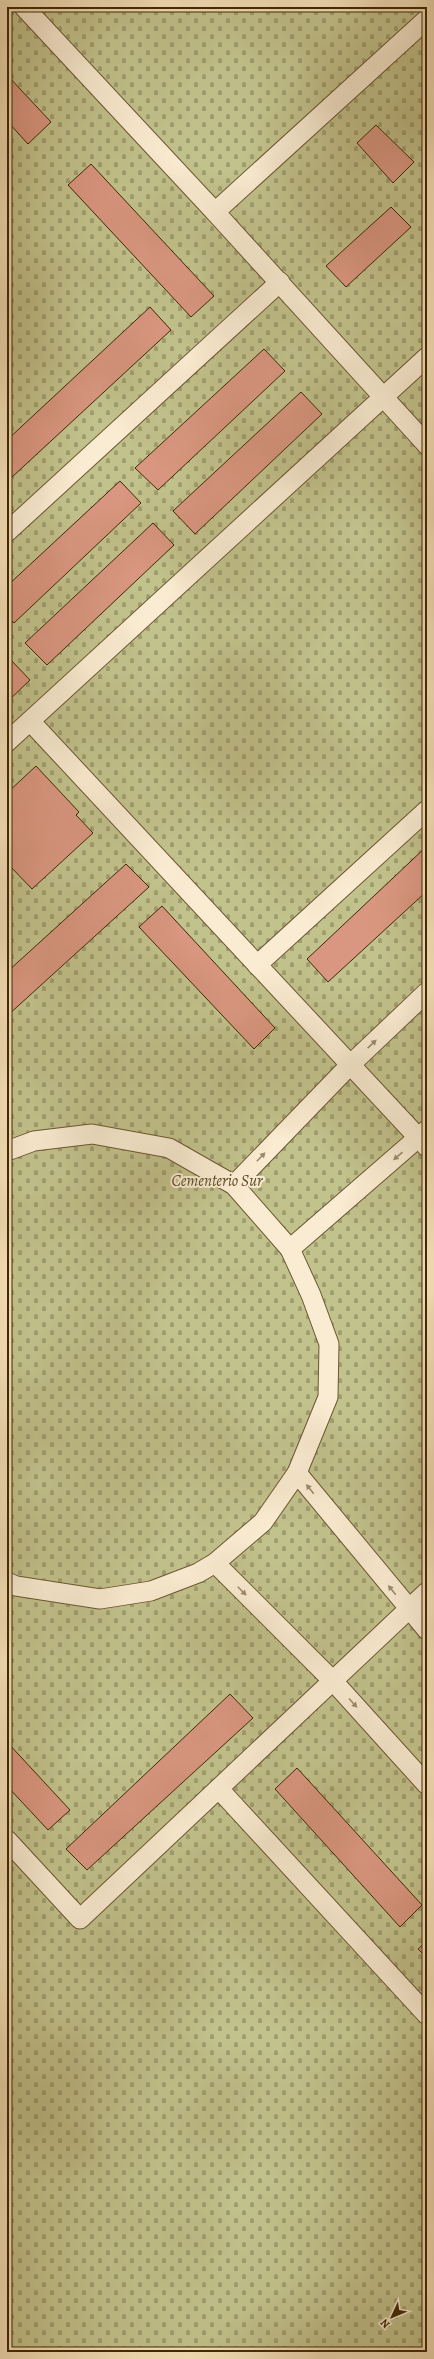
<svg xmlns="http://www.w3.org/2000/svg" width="434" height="2359" font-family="Alegreya,serif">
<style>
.cemetery{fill:url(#cemetery-stones);stroke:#807548}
.building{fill:#d99680;stroke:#3e2805}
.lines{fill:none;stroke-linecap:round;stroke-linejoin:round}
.lane-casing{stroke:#6c5632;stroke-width:21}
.lane{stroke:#faecd2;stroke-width:19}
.oneway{fill:#9c8a6c}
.labels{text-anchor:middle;stroke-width:4;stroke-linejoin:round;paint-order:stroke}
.park-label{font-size:16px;font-style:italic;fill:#5f4e27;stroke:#faecd2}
</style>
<defs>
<pattern id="cemetery-stones" width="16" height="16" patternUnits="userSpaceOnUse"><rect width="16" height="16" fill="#c2c28c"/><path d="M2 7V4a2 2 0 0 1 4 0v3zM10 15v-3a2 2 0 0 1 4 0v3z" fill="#9f9e70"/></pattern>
</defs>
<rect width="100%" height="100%" fill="#f7e2ba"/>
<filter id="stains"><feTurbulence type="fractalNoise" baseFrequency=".005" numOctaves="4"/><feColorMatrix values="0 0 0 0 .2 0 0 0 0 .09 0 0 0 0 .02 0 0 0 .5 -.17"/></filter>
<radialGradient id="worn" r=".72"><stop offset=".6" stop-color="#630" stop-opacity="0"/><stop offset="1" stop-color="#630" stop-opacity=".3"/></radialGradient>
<!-- cemetery -->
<rect class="cemetery" x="7" y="7" width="420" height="2345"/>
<!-- building -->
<g class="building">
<path d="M7 75 51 122 28 144 7 121Z"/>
<path d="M376 125 414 162 393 183 357 143Z"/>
<path d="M91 164 214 296 191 317 68 185Z"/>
<path d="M391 207 411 227 346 287 326 266Z"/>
<path d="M150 307 171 330 11 478 7 473V440Z"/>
<path d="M264 349 285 371 158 490 135 468Z"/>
<path d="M301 392 322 414 195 534 173 511Z"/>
<path d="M120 481 141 503 14 623 7 616V586Z"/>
<path d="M153 523 174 545 47 665 25 643Z"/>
<path d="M9 658 30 680 7 702V660Z"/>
<path d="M36 766 79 812 76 815 93 833 32 889 7 863V793Z"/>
<path d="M427 846V891L328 982 307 959Z"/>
<path d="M126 864 149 887 7 1016V972Z"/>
<path d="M162 906 275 1028 254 1049 139 927Z"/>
<path d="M230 1694 253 1718 87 1870 66 1849Z"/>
<path d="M7 1742 70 1810 48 1830 7 1786Z"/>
<path d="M297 1768 422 1905 400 1927 275 1789Z"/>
<path d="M427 1941V1958L418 1949Z"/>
</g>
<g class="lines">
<!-- lane casing -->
<g class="lane-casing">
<g id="lane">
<path d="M24 7 215 212 427 19"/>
<path d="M215 212 427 445"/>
<path d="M7 532 280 282"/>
<path d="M30 721 427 1147"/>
<path d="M7 742 427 357"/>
<path d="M257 965 427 810"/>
<path d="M7 1151 34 1141 92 1134 169 1148 234 1185 290 1249 311 1295 329 1344 328 1397 297 1473 263 1522 215 1563 198 1573 151 1591 100 1599 16 1586 7 1582"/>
<path d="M234 1185 350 1065 427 992"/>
<path d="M290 1249 427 1130"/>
<path d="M297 1473 427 1630"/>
<path d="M215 1563 333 1681 427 1785"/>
<path d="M219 1789 427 2015"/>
<path d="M7 1840 80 1919 427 1592"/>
</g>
</g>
<!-- lane -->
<use href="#lane" class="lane"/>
</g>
<!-- one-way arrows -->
<defs><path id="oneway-solid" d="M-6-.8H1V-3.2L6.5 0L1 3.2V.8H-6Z"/></defs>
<g class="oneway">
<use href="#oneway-solid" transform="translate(372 1044) rotate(-43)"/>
<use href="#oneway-solid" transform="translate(398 1156) rotate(139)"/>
<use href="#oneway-solid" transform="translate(261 1157) rotate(-46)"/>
<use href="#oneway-solid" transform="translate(310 1489) rotate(-129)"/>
<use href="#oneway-solid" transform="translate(392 1590) rotate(-129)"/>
<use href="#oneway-solid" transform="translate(242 1591) rotate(45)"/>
<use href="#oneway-solid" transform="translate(353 1703) rotate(48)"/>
</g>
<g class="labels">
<!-- park labels -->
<g class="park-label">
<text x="217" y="1186">Cementerio Sur</text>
</g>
</g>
<!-- margin -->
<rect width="434" height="2359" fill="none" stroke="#f7e2ba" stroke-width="24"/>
<rect x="8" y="8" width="418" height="2343" fill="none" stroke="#3e2805" stroke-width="2"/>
<rect x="12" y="12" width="410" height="2335" fill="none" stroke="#3e2805"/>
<!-- north arrow -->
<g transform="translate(392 2317) rotate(226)" stroke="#faecd2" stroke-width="3" paint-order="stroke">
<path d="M0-3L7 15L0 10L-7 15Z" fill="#3e2805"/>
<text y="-6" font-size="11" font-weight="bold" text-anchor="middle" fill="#3e2805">N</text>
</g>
<rect width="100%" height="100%" filter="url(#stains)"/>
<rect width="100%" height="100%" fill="url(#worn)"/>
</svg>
